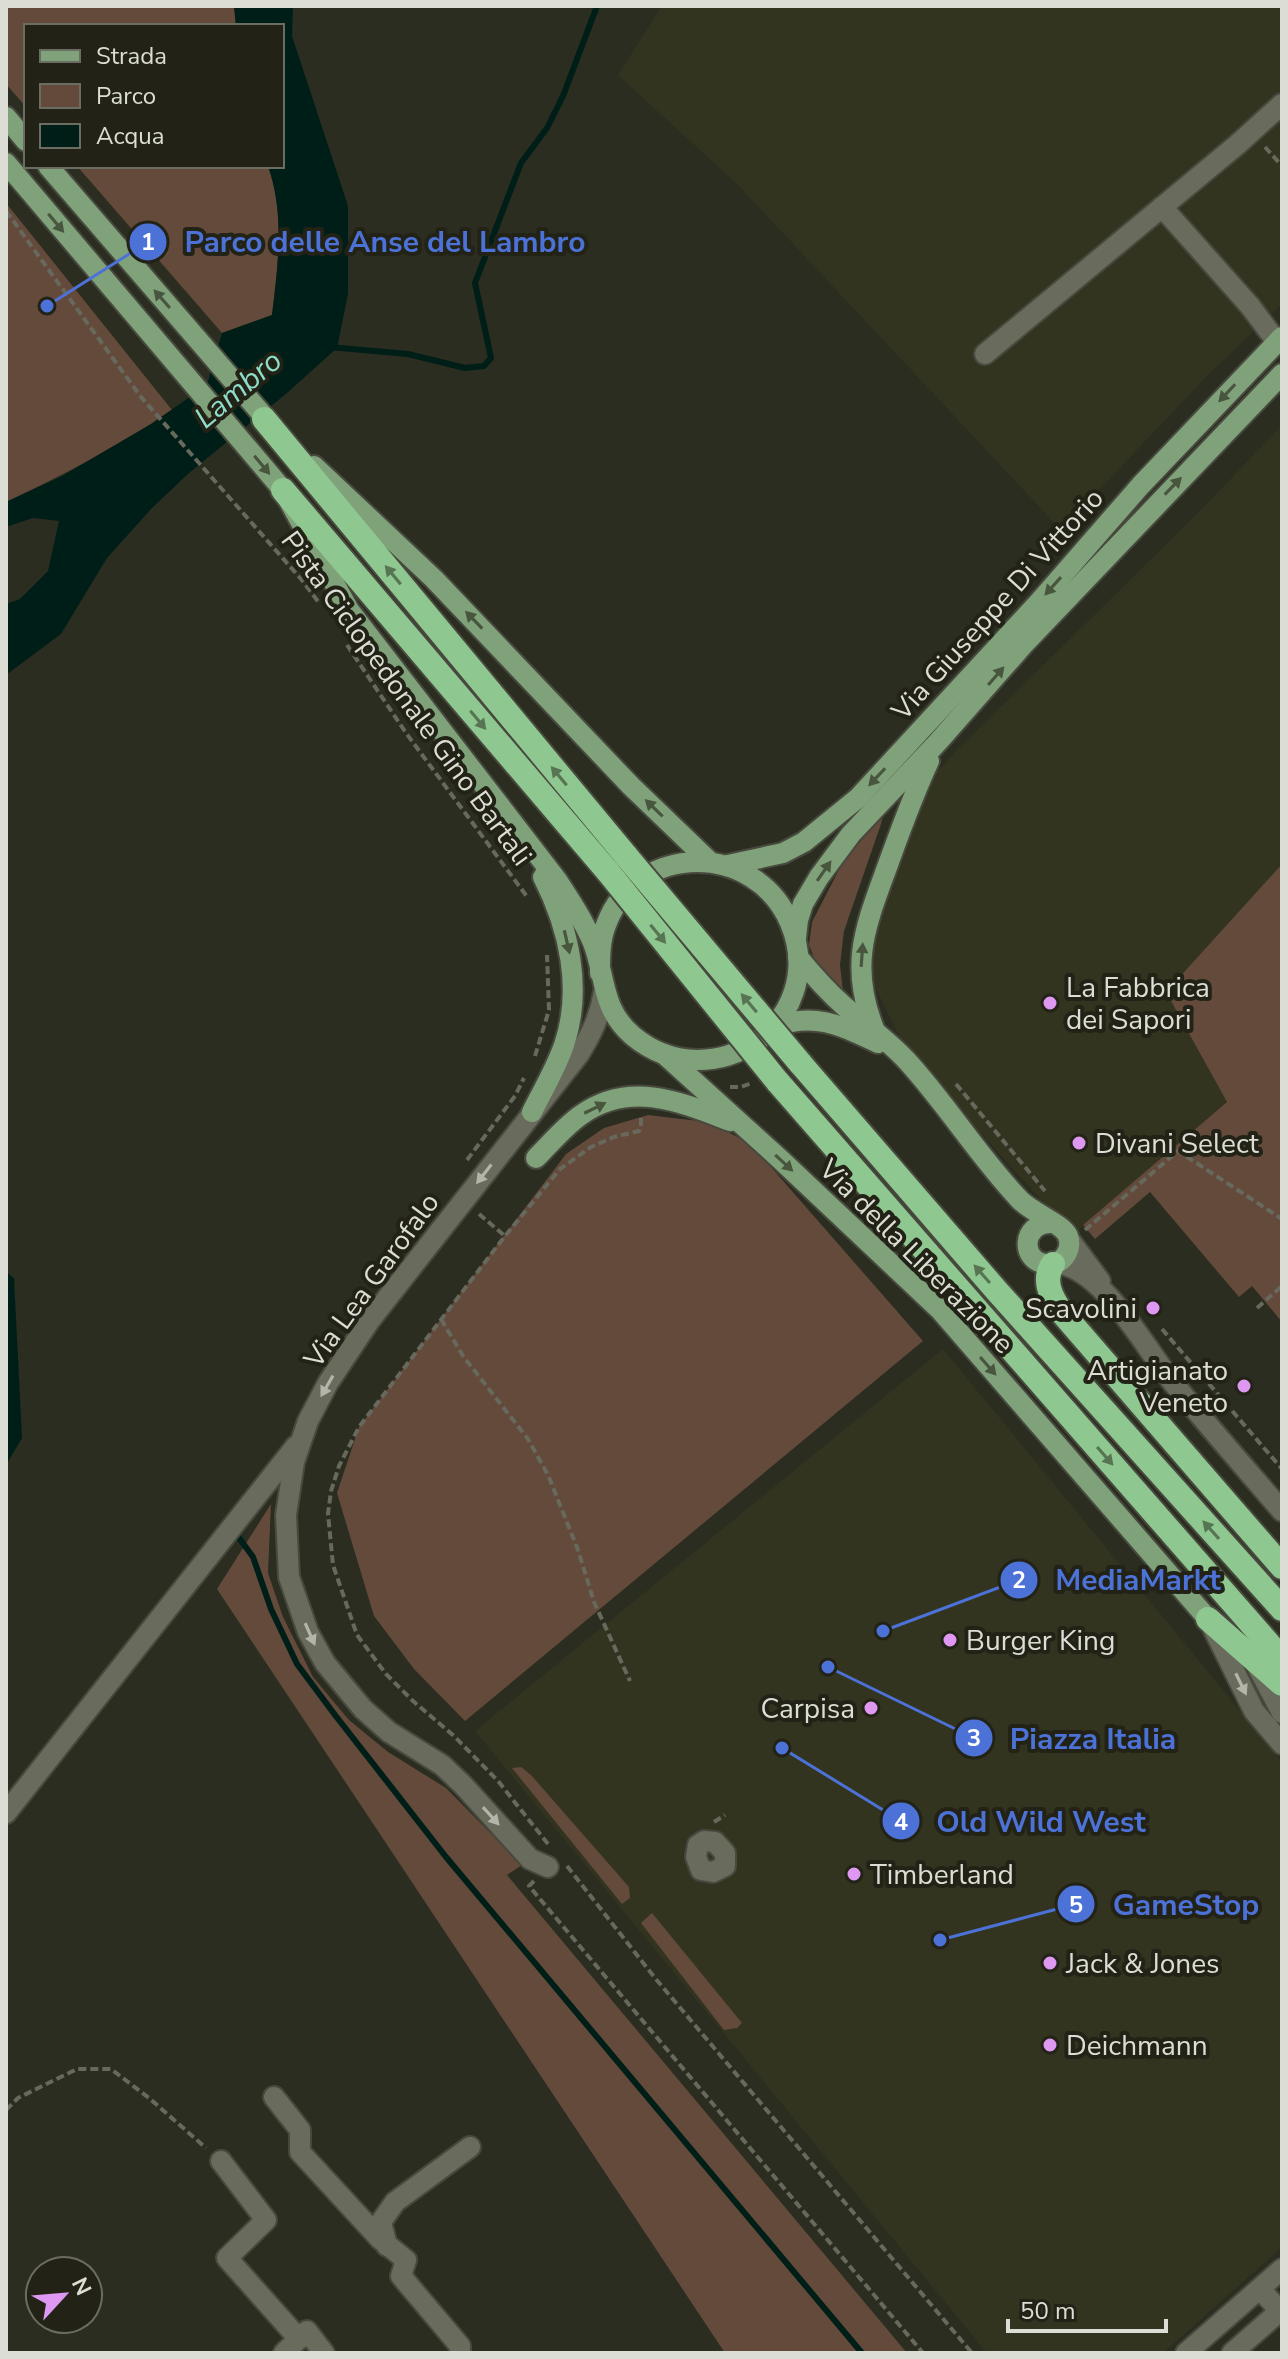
<svg xmlns="http://www.w3.org/2000/svg" width="1288" height="2359" font-family="'Nunito Sans',sans-serif">
<style>
.built{fill:#323420}
.green{fill:#634a3b}
.water{fill:#001e18}
.lines{fill:none;stroke-linecap:round;stroke-linejoin:round}
.stream{stroke:#001e18;stroke-width:6}
.minor-casing{stroke:#48493e;stroke-width:24}
.major-casing{stroke:#48493e;stroke-width:24}
.highway-casing{stroke:#48493e;stroke-width:28}
.path{stroke:#67695d;stroke-width:4;stroke-dasharray:8 4;stroke-linecap:butt}
.minor{stroke:#696b5c;stroke-width:20}
.major{stroke:#80a27b;stroke-width:20}
.highway{stroke:#8fc790;stroke-width:24}
.highway-bridge-casing{stroke:#48493e;stroke-width:28;stroke-linecap:butt}
.highway-bridge{stroke:#8fc790;stroke-width:24}
.oneway{fill:#48563e}
.oneway2{fill:#587553}
.oneway3{fill:#b4b5aa}
.poi-dot{fill:#de98f2;stroke:#222316;stroke-width:3}
.labels{text-anchor:middle;stroke-width:8;stroke-linejoin:round;paint-order:stroke}
.street-label{font-size:28px;fill:#dcddd4;stroke:#222316}
.poi-label{font-size:28px;fill:#dcddd4;stroke:#222316;text-anchor:start}
.water-label{font-size:30px;font-style:italic;fill:#8eddc8;stroke:#222316}
.leader{fill:none;stroke:#4d72d7;stroke-width:3}
.callout-dot{fill:#4d72d7;stroke:#222316;stroke-width:3}
.mark-label{font-size:24px;text-anchor:middle;font-weight:bold;fill:#fff}
.callout-label{font-size:30px;text-anchor:middle;font-weight:bold;fill:#4d72d7;stroke:#222316;stroke-width:8;stroke-linejoin:round;paint-order:stroke}
</style>
<rect width="100%" height="100%" fill="#2b2d20"/>
<!-- built -->
<g class="built">
<path d="M662 6H1282V304L1207 376 1061 530 738 185 618 75Z"/>
<path d="M1282 425V864L1166 992 1227 1102 1073 1235 907 1052 876 989 871 967 870 951 921 785 945 764 954 753 1200 511Z"/>
<path d="M943 1349 1282 1762V2247L1163 2353H987L475 1731Z"/>
</g>
<!-- green -->
<g class="green">
<path d="M6 6H234L236 26H26V107L6 84Z"/>
<path d="M77 166H268C285 214 278 266 272 315L222 333Z"/>
<path d="M6 203 172 410C120 446 63 475 6 502Z"/>
<path d="M883 815 881 824 844 931 840 965 843 991 816 963 809 945 812 922 843 862Z"/>
<path d="M1282 864V1322L1252 1286 1239 1297 1150 1192 1095 1239 1083 1225 1227 1102 1166 992Z"/>
<path d="M648 1115 707 1122 750 1143 923 1341 465 1721 414 1669 374 1616 337 1493 359 1427 566 1154 604 1128Z"/>
<path d="M271 1504 268 1573 283 1617 313 1677 349 1720 388 1752 446 1788 522 1865 507 1875 907 2353H725L217 1589Z"/>
<path d="M521 1767 531 1775 629 1887 630 1898 622 1904 512 1768Z"/>
<path d="M652 1913 742 2023 737 2028 724 2030 641 1923Z"/>
</g>
<!-- water -->
<g class="water">
<path d="M234 6H293L292 36 348 206V294L337 348 287 393 189 473 152 508 107 558 61 634 6 675V604L20 599 48 571 59 521 33 518 6 527V502L62 476 151 424 207 385 222 333 272 315C278 265 285 214 268 166H282V26H236Z"/>
<path d="M6 1272 14 1278 22 1438 6 1465Z"/>
</g>
<g class="lines">
<!-- stream -->
<g class="stream">
<path d="M329 347 408 354 465 368 484 366 491 358 475 283 521 163 547 128 563 96 597 6"/>
<path d="M237 1535 253 1557 271 1609 297 1664 335 1715 446 1857 862 2353"/>
</g>
<!-- minor casing -->
<g class="minor-casing">
<g id="minor">
<path d="M1162 207 1250 306 1277 342"/>
<path d="M985 354 1238 144 1282 104"/>
<path d="M1068 1238 1100 1281"/>
<path d="M1055 1263C1103 1267 1146 1350 1174 1384 1209 1427 1246 1469 1282 1511"/>
<path d="M1212 1626 1254 1711 1282 1744"/>
<path d="M1256 1664 1282 1713"/>
<path d="M6 1813 296 1446"/>
<path d="M704 1841 715 1842 725 1853V1866L713 1872 701 1870 696 1857 698 1845Z"/>
<path d="M548 1867 530 1859 463 1785 442 1765 389 1732 363 1709 325 1663 308 1632 289 1577 286 1515 294 1462 308 1421 328 1383 370 1320 579 1054C592 1033 600 1016 604 992"/>
<path d="M274 2097 300 2130V2152L380 2239 406 2260 401 2276 460 2346V2353"/>
<path d="M221 2161 266 2220 227 2258 299 2339"/>
<path d="M387 2246 381 2222 395 2202 470 2147"/>
<path d="M284 2353 307 2331 324 2353"/>
<path d="M1186 2353 1282 2269"/>
<path d="M1232 2353 1280 2311 1260 2289"/>
</g>
</g>
<!-- major casing -->
<g class="major-casing">
<g id="major">
<path d="M6 117 26 141"/>
<path d="M6 163 283 490 349 610 557 880C570 900 584 921 593 943 606 977 601 1009 633 1036 713 1102 831 1021 790 923 756 842 637 841 606 925 600 940 600 956 600 973"/>
<path d="M48 166 274 428"/>
<path d="M314 466 434 579 631 786 710 862"/>
<path d="M728 865 783 853 804 842 858 798 1039 602 1141 485 1282 337"/>
<path d="M796 938 798 920 803 904 819 877 851 834 938 742 1025 643 1282 374"/>
<path d="M798 957C812 974 827 991 844 1006 865 1024 889 1041 908 1062 948 1106 979 1157 1020 1200 1031 1212 1063 1224 1068 1236 1073 1250 1062 1266 1047 1264 1020 1262 1021 1223 1051 1223"/>
<path d="M773 1027C815 1012 840 1025 878 1043"/>
<path d="M875 1031C847 963 867 923 890 859 902 826 914 793 929 761"/>
<path d="M664 1054 781 1160 940 1310 1208 1619"/>
<path d="M532 1112C543 1090 556 1068 564 1045 583 989 569 928 543 877"/>
<path d="M536 1158C550 1144 565 1126 581 1115 630 1080 681 1102 730 1121"/>
</g>
</g>
<!-- highway casing -->
<g class="highway-casing">
<g id="highway">
<path d="M264 419 627 857"/>
<path d="M283 490 609 873"/>
<path d="M800 1063 996 1290 1282 1609"/>
<path d="M777 1081 1282 1659"/>
<path d="M1053 1264C1041 1281 1053 1301 1064 1315L1282 1567"/>
<path d="M1208 1619 1282 1684"/>
</g>
</g>
<!-- path -->
<g class="path">
<path d="M1265 147 1282 166"/>
<path d="M6 211 141 397 301 579 320 604"/>
<path d="M347 645 406 733 528 898"/>
<path d="M535 1056 549 1010 547 955"/>
<path d="M956 1084 1045 1191"/>
<path d="M730 1087H741L752 1083"/>
<path d="M467 1160 515 1096 524 1078"/>
<path d="M479 1214 505 1236"/>
<path d="M1085 1230 1178 1151 1282 1219"/>
<path d="M1257 1308 1282 1286"/>
<path d="M441 1319 463 1356 528 1439 548 1475 578 1550 594 1602 630 1681"/>
<path d="M1162 1329 1282 1469"/>
<path d="M714 1822 725 1815"/>
<path d="M548 1844 498 1781 454 1736 413 1701 386 1674 357 1635 333 1565 328 1514 331 1491 339 1466 359 1427 505 1236 560 1169 591 1147 614 1137 639 1131 641 1127V1116"/>
<path d="M567 1866 655 1978 972 2353"/>
<path d="M534 1881 529 1886 923 2353"/>
<path d="M6 2110 18 2098 77 2069H111L149 2098 206 2148"/>
</g>
<!-- minor -->
<use href="#minor" class="minor"/>
<!-- major -->
<use href="#major" class="major"/>
<!-- highway -->
<use href="#highway" class="highway"/>
<!-- highway-bridge casing -->
<g class="highway-bridge-casing">
<g id="highway-bridge">
<path d="M627 857 800 1063"/>
<path d="M609 873 777 1081"/>
</g>
</g>
<!-- highway-bridge -->
<use href="#highway-bridge" class="highway-bridge"/>
</g>
<!-- one-way arrows -->
<defs><path id="oneway-solid" d="M-6-.8H1V-3.2L6.5 0L1 3.2V.8H-6Z" transform="scale(2)"/></defs>
<g class="oneway">
<use href="#oneway-solid" transform="translate(56 223) rotate(50)"/>
<use href="#oneway-solid" transform="translate(162 299) rotate(-131)"/>
<use href="#oneway-solid" transform="translate(1227 393) rotate(133)"/>
<use href="#oneway-solid" transform="translate(262 465) rotate(50)"/>
<use href="#oneway-solid" transform="translate(1173 486) rotate(-46)"/>
<use href="#oneway-solid" transform="translate(1053 586) rotate(132)"/>
<use href="#oneway-solid" transform="translate(474 620) rotate(-134)"/>
<use href="#oneway-solid" transform="translate(996 676) rotate(-49)"/>
<use href="#oneway-solid" transform="translate(877 777) rotate(133)"/>
<use href="#oneway-solid" transform="translate(654 808) rotate(-136)"/>
<use href="#oneway-solid" transform="translate(824 871) rotate(-55)"/>
<use href="#oneway-solid" transform="translate(567 942) rotate(77)"/>
<use href="#oneway-solid" transform="translate(862 955) rotate(-86)"/>
<use href="#oneway-solid" transform="translate(595 1108) rotate(-26)"/>
<use href="#oneway-solid" transform="translate(784 1163) rotate(43)"/>
<use href="#oneway-solid" transform="translate(988 1366) rotate(49)"/>
</g>
<g class="oneway2">
<use href="#oneway-solid" transform="translate(393 575) rotate(-130)"/>
<use href="#oneway-solid" transform="translate(478 720) rotate(50)"/>
<use href="#oneway-solid" transform="translate(559 776) rotate(-130)"/>
<use href="#oneway-solid" transform="translate(658 934) rotate(51)"/>
<use href="#oneway-solid" transform="translate(749 1003) rotate(-130)"/>
<use href="#oneway-solid" transform="translate(982 1274) rotate(-131)"/>
<use href="#oneway-solid" transform="translate(1105 1456) rotate(49)"/>
<use href="#oneway-solid" transform="translate(1211 1530) rotate(-132)"/>
</g>
<g class="oneway3">
<use href="#oneway-solid" transform="translate(484 1174) rotate(128)"/>
<use href="#oneway-solid" transform="translate(327 1386) rotate(120)"/>
<use href="#oneway-solid" transform="translate(310 1634) rotate(66)"/>
<use href="#oneway-solid" transform="translate(1241 1684) rotate(64)"/>
<use href="#oneway-solid" transform="translate(491 1816) rotate(48)"/>
</g>
<!-- markers -->
<g class="poi-dot">
<circle cx="1050" cy="1003" r="8"/>
<circle cx="1079" cy="1143" r="8"/>
<circle cx="1153" cy="1308" r="8"/>
<circle cx="1244" cy="1386" r="8"/>
<circle cx="950" cy="1640" r="8"/>
<circle cx="871" cy="1708" r="8"/>
<circle cx="854" cy="1874" r="8"/>
<circle cx="1050" cy="1963" r="8"/>
<circle cx="1050" cy="2045" r="8"/>
</g>
<g class="labels">
<!-- street labels -->
<g class="street-label">
<text transform="translate(997 604) rotate(-48)" y="10">Via Giuseppe Di Vittorio</text>
<text transform="translate(407 698) rotate(54)" y="10">Pista Ciclopedonale Gino Bartali</text>
<text transform="translate(917 1256) rotate(45)" y="10">Via della Liberazione</text>
<text transform="translate(371 1280) rotate(-54)" y="10">Via Lea Garofalo</text>
</g>
<!-- poi labels -->
<g class="poi-label">
<text x="1066" y="997">La Fabbrica<tspan x="1066" dy="32">dei Sapori</tspan></text>
<text x="1095" y="1153">Divani Select</text>
<text x="1137" y="1318" text-anchor="end">Scavolini</text>
<text x="1228" y="1380" text-anchor="end">Artigianato<tspan x="1228" dy="32">Veneto</tspan></text>
<text x="966" y="1650">Burger King</text>
<text x="855" y="1718" text-anchor="end">Carpisa</text>
<text x="870" y="1884">Timberland</text>
<text x="1066" y="1973">Jack &amp; Jones</text>
<text x="1066" y="2055">Deichmann</text>
</g>
<!-- water labels -->
<g class="water-label">
<text transform="translate(238 389) rotate(-40)" y="10">Lambro</text>
</g>
</g>
<!-- callouts -->
<path class="leader" d="M47 306L148 242M883 1631L1019 1580M828 1667L974 1738M782 1748L901 1821M940 1940L1076 1904"/>
<g class="callout-dot">
<circle cx="47" cy="306" r="8"/>
<circle cx="883" cy="1631" r="8"/>
<circle cx="828" cy="1667" r="8"/>
<circle cx="782" cy="1748" r="8"/>
<circle cx="940" cy="1940" r="8"/>
<circle cx="148" cy="242" r="20"/>
<circle cx="1019" cy="1580" r="20"/>
<circle cx="974" cy="1738" r="20"/>
<circle cx="901" cy="1821" r="20"/>
<circle cx="1076" cy="1904" r="20"/>
</g>
<g class="mark-label">
<text x="148" y="250">1</text>
<text x="1019" y="1588">2</text>
<text x="974" y="1746">3</text>
<text x="901" y="1830">4</text>
<text x="1076" y="1913">5</text>
</g>
<g class="callout-label">
<text x="385" y="252">Parco delle Anse del Lambro</text>
<text x="1138" y="1590">MediaMarkt</text>
<text x="1093" y="1749">Piazza Italia</text>
<text x="1041" y="1832">Old Wild West</text>
<text x="1186" y="1915">GameStop</text>
</g>
<!-- border -->
<rect width="1288" height="2359" fill="none" stroke="#dcddd4" stroke-width="16"/>
<!-- legend -->
<rect x="24" y="24" width="260" height="144" fill="#222316" stroke="#6c6d62" stroke-width="2"/>
<rect x="40" y="50" width="40" height="12" fill="#80a27b" stroke="#6c6d62" stroke-width="2"/>
<text x="96" y="64" font-size="24" fill="#dcddd4">Strada</text>
<rect x="40" y="84" width="40" height="24" fill="#634a3b" stroke="#6c6d62" stroke-width="2"/>
<text x="96" y="104" font-size="24" fill="#dcddd4">Parco</text>
<rect x="40" y="124" width="40" height="24" fill="#001e18" stroke="#6c6d62" stroke-width="2"/>
<text x="96" y="144" font-size="24" fill="#dcddd4">Acqua</text>
<!-- north arrow -->
<g transform="translate(64 2295) rotate(64)"><circle r="38" fill="#222316" stroke="#6c6d62" stroke-width="2"/>
<path d="M0-6L14 30L0 20L-14 30Z" fill="#de98f2"/>
<text y="-12" font-size="22" font-weight="bold" text-anchor="middle" fill="#dcddd4">N</text>
</g>
<!-- scale -->
<path d="M1008 2319v12h158v-12" fill="none" stroke="#dcddd4" stroke-width="4"/>
<text x="1020" y="2319" font-size="24" fill="#dcddd4" stroke="#222316" stroke-width="6" paint-order="stroke">50 m</text>
</svg>
